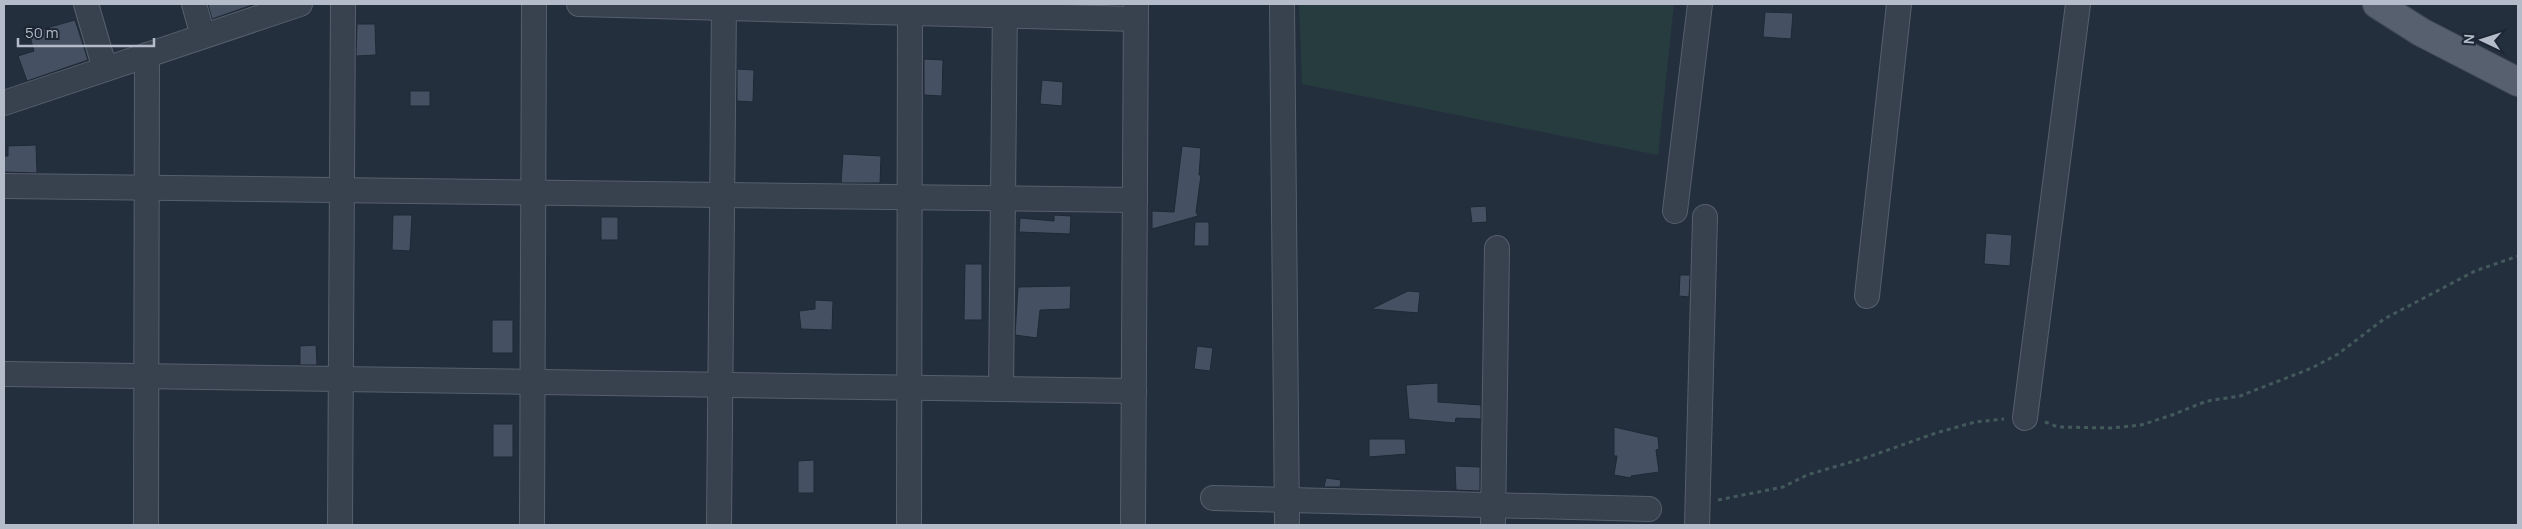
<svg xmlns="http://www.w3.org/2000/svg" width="2522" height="529" font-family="Manrope,sans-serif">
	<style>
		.green { fill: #263c3f }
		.building { fill: #455162; stroke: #1f2835 }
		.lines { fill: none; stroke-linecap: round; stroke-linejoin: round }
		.minor-casing { stroke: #565f6c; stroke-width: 26 }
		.major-casing { stroke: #414a57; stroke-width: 30 }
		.path { stroke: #44595c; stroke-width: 3; stroke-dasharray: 4 4; stroke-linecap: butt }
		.minor { stroke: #38414e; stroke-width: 24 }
		.major { stroke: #56606e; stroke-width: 28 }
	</style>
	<rect width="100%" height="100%" fill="#242f3e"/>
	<polygon class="green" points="1299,4 1674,4 1658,155 1302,84"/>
	<g class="building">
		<polygon points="208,4 255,4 212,19"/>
		<polygon points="1765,12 1793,13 1791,39 1763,37"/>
		<polygon points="75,20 88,60 27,81 18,56 34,51 29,33"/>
		<polygon points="357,24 375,24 376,55 356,56"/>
		<polygon points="924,59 943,60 942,96 924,95"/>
		<polygon points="737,69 754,70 753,102 737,101"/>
		<polygon points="1042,80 1063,82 1062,106 1040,104"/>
		<rect x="410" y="91" width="20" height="15"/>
		<polygon points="36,145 37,173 4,172 4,156 8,156 8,146"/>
		<polygon points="1182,146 1201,148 1199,175 1201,175 1196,212 1198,216 1152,229 1152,211 1174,212"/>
		<polygon points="843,154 881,156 880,183 841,183"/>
		<polygon points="1486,206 1487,222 1472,223 1470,207"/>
		<polygon points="393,215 412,215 410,251 392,250"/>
		<polygon points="1054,215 1071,216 1070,234 1019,232 1020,218 1054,221"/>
		<rect x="601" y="217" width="17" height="23"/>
		<polygon points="1195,222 1209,222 1209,246 1194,246"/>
		<polygon points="1986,233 2012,235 2010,266 1984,264"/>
		<polygon points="965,264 982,264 982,320 964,320"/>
		<polygon points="1680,275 1690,275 1689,297 1679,296"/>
		<polygon points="1071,286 1070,309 1040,310 1037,338 1015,335 1018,287"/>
		<polygon points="1408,291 1420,292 1418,313 1371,309"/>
		<polygon points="815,300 833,301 832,330 801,329 799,311 815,309"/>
		<rect x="492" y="320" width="21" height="33"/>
		<polygon points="316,345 317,365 300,365 300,346"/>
		<polygon points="1197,346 1213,348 1210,371 1194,369"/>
		<polygon points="1438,383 1438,402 1481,405 1481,419 1456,418 1455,423 1409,419 1406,385"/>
		<rect x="493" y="424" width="20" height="33"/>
		<polygon points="1614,427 1658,437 1659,449 1656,450 1659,472 1631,476 1631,478 1614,475 1617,456 1614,456"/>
		<polygon points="1369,439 1405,439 1406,454 1369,457"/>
		<polygon points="814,460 814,493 798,493 798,461"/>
		<polygon points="1455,466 1480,467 1480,491 1456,490"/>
		<polygon points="1326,478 1341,480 1340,487 1324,487"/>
	</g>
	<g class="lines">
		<defs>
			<g id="minor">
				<polyline points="86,4 105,69"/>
				<polyline points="194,4 203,36"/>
				<polyline points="579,4 1136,19"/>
				<polyline points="1282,4 1287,525"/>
				<polyline points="4,103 300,4"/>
				<polyline points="4,186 1135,200"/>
				<polyline points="1675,211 1700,4"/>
				<polyline points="1867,296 1899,4"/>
				<polyline points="4,374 1134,391"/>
				<polyline points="1001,389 1005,4"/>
				<polyline points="2025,418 2078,4"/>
				<polyline points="1213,498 1649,509"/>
				<polyline points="146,525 147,55"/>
				<polyline points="340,525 343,4"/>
				<polyline points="532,525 534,4"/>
				<polyline points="719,525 724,4"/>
				<polyline points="909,525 910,13"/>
				<polyline points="1133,525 1136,5"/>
				<polyline points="1493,525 1497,248"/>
				<polyline points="1697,525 1705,217"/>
			</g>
			<polyline id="major" points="2377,4 2421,32 2518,82"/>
		</defs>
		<use href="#minor" class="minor-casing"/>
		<use href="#major" class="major-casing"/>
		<g class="path">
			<polyline points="2045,422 2058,427 2112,428 2141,425 2172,415 2207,401 2240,396 2312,368 2338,354 2384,319 2475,271 2518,256"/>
			<polyline points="1718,500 1783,487 1807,475 1868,457 1936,433 1975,422 2004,419"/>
		</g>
		<use href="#minor" class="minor"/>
		<use href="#major" class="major"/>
	</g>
	<rect width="2522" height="529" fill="none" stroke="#b4bcc9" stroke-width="10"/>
	<g transform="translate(2482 40) rotate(274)" stroke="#1d2633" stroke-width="4" paint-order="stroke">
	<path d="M0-4L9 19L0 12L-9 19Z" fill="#b4bcc9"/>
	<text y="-8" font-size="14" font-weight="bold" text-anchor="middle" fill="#b4bcc9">N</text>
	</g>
	<path d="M18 38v8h136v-8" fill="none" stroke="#b4bcc9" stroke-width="2.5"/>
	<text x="25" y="38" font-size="15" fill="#b4bcc9" stroke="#1d2633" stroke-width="4" paint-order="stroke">50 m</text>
</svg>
